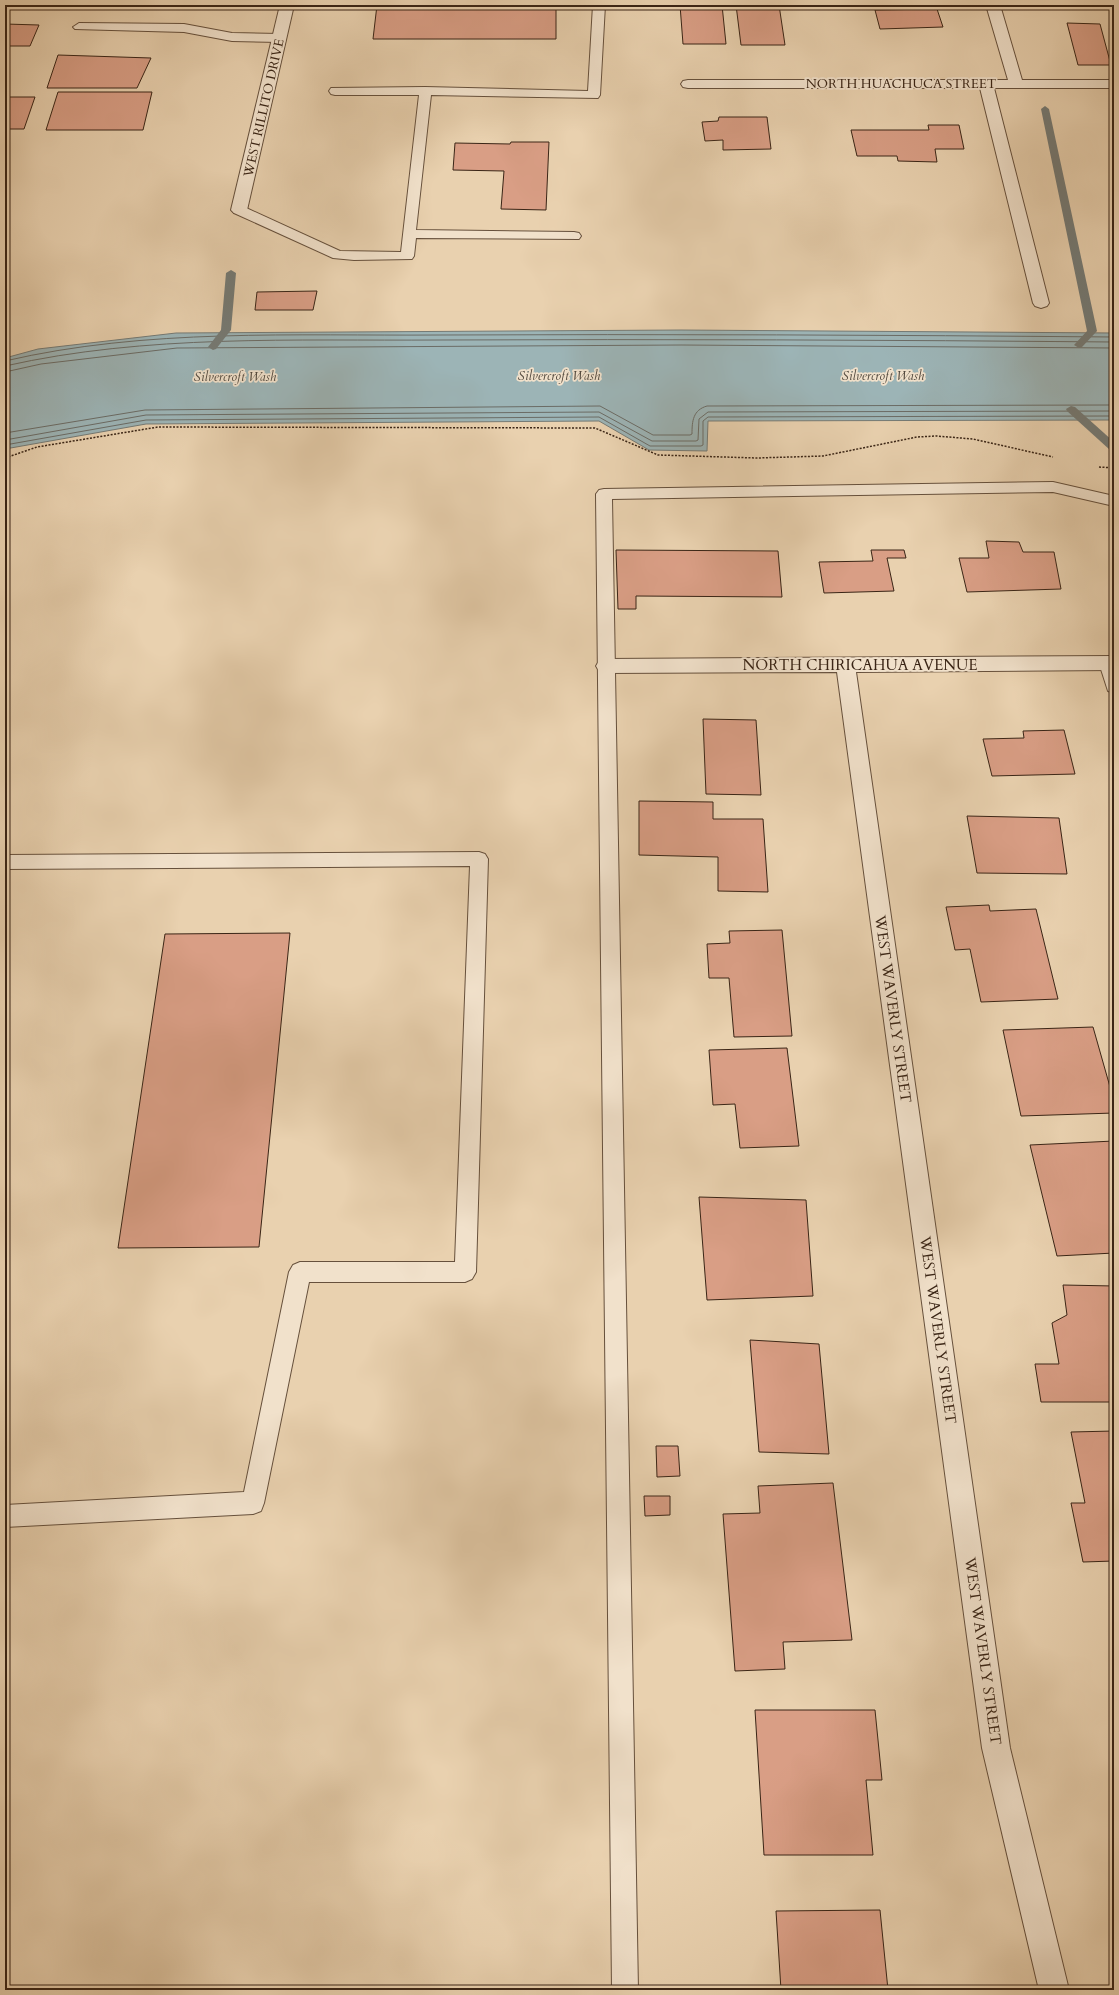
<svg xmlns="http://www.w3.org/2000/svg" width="1119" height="1995" font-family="Cardo,serif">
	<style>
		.water { fill: #9cb4b6; stroke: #757b76 }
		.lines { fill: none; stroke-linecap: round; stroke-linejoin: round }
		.shore { stroke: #6b6c66; stroke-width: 1 }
		.stream { fill: #757b76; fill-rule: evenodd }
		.building { fill: #d99e85; stroke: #3a2516 }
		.service-casing { stroke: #66503c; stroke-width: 2 }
		.minor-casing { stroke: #66503c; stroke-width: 2 }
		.path { stroke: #3a2516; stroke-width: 1.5; stroke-dasharray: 2 1.5; stroke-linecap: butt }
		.service { fill: #f1e1cb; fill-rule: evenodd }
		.minor { fill: #f1e1cb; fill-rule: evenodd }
		.labels { text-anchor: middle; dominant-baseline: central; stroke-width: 3.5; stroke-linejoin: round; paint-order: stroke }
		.far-street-label { font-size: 13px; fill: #3a2516; stroke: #f1e1cb }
		.far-water-label { font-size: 13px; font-style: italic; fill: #52493e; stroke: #f1e1cb }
		.street-label { font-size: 15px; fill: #3a2516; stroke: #f1e1cb }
	</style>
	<rect width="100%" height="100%" fill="#e9d1af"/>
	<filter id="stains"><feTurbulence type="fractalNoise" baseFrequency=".005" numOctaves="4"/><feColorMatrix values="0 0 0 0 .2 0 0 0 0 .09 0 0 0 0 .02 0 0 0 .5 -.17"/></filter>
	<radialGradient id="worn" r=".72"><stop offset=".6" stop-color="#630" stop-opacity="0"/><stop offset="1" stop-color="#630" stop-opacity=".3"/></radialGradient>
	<polygon class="water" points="681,330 1114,333 1114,420 708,421 707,451 649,450 599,421 146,424 5,449 5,358 38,349 176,333"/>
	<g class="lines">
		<g class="shore">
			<path d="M5,361C146,328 295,336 439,335C664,334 889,335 1114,337"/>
			<path d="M5,366C147,334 294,341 439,340C664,339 889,340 1114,342"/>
			<polyline points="5,372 41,364 177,348 681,345 1114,348"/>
			<path d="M5,433L145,410L600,406L653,435H690L692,434C692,421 693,410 707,406L1114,405"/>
			<polyline points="5,440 146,415 599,412 652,441 696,441 698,440 699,419 708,412 1114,411"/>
			<polyline points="5,445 146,420 599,417 650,446 701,446 703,445 703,421 708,417 1114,416"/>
		</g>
		<g class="stream">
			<polygon points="1045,106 1049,109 1097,331 1082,347 1079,348 1074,345 1087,331 1041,109"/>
			<polygon points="231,270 236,273 231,330 216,349 213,350 208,347 221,330 226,273"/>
			<polygon points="1071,406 1075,407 1114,442 1114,451 1110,450 1067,411 1066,409"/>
		</g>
	</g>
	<g class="building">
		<polygon points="377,5 556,5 556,39 373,39"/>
		<polygon points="680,5 722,5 726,44 683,44"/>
		<polygon points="736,5 779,5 785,45 741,45"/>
		<polygon points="788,5 832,5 832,7 788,9"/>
		<polygon points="937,9 943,27 880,29 875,10"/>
		<polygon points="1067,23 1100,24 1111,65 1078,65"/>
		<polygon points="5,24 39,25 30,46 5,46"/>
		<polygon points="58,55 151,58 137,88 47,88"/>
		<polygon points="58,92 152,92 143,130 46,130"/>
		<polygon points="5,97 35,97 24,129 5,129"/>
		<polygon points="719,117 767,117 771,149 723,150 723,140 705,141 702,122 718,121"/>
		<polygon points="928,125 959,125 964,149 935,149 937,162 898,161 897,156 857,156 851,130 929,130"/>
		<polygon points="511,142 549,142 546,210 501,209 504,171 453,170 455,143 510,144"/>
		<polygon points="317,291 313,310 255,310 257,292"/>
		<polygon points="986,541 1019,542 1023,552 1054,552 1061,589 967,592 959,558 989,558"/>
		<polygon points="616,550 778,551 782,597 636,596 636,609 618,609"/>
		<polygon points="871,550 904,550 906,558 887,558 894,591 824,593 819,562 873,561"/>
		<polygon points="703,719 756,720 761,795 706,794"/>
		<polygon points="1064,730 1075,774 992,776 983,739 1024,738 1023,731"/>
		<polygon points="639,801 713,802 713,819 763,819 768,892 718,891 718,857 639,855"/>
		<polygon points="967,816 1059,818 1067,874 977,873"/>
		<polygon points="989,905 990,911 1036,909 1058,999 981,1002 970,949 955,950 946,907"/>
		<polygon points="782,930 792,1036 734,1037 729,978 709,978 707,944 730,943 729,931"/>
		<polygon points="290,933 259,1247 118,1248 165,934"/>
		<polygon points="1093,1027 1114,1101 1114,1113 1021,1116 1003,1030"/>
		<polygon points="787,1048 799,1146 740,1148 735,1104 713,1105 709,1050"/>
		<polygon points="1114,1141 1114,1253 1057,1256 1030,1145"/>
		<polygon points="699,1197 806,1200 813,1296 707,1300"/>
		<polygon points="1063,1285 1114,1286 1114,1402 1041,1402 1035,1364 1059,1364 1052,1323 1067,1315"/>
		<polygon points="750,1340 819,1344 829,1454 759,1452"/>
		<polygon points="1114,1431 1114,1561 1083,1562 1071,1503 1085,1503 1071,1432"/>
		<polygon points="656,1446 678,1446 680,1476 657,1477"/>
		<polygon points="833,1483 852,1640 783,1642 785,1669 735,1671 723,1514 760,1513 758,1486"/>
		<polygon points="644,1496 670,1496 670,1515 645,1516"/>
		<polygon points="755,1710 875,1710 882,1780 866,1780 873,1855 764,1855"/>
		<polygon points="880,1910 888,1990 781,1990 776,1911"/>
	</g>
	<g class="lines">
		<defs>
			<g id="service">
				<polygon points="593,5 605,5 600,95 598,98 431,95 416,230 574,232 579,233 581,236 579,239 416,238 414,256 412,259 354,260 333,258 234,213 232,210 239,206 244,207 340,251 401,252 419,95 335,95 331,94 329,91 331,88 425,87 588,91"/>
				<polygon points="79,23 184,24 232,33 280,34 286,38 280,42 232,41 184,32 75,29 73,27"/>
				<polygon points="1053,482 1114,496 1114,506 1053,492 612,499 638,1990 612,1990 596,494 599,490 604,489"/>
				<polygon points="1107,657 1114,661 1114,693 1108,691 1099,663 1101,659"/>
				<polygon points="479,852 485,854 488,859 476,1272 472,1279 465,1282 309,1282 264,1503 261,1511 253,1514 5,1527 5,1505 244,1492 289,1272 293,1265 300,1262 455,1262 470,866 5,869 5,855"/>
			</g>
			<g id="minor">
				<polygon points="280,5 294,5 247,210 244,213 234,213 231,210"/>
				<polygon points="986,5 1000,5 1022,80 1114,80 1114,88 994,88 1049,303 1047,306 1041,308 1035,306 1033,303 980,88 688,88 683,87 681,84 683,81 688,80 1008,80"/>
				<polygon points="1114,656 1114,670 856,672 1010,1748 1069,1990 1039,1990 982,1748 837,672 606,673 599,671 596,666 599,661 606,659"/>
			</g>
		</defs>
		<use href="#service" class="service-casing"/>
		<use href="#minor" class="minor-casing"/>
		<g class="path">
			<polyline points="5,458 37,447 158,427 595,428 658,455 757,458 823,456 917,437 936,436 973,439 1053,457"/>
			<polyline points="1099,467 1114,468"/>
		</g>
		<use href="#service" class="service"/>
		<use href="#minor" class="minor"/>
	</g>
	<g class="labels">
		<g class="far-street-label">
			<text x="901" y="84">NORTH HUACHUCA STREET</text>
			<text transform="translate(264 108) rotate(-77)">WEST RILLITO DRIVE</text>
		</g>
		<g class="far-water-label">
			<text x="559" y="376">Silvercroft Wash</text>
			<text x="883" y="376">Silvercroft Wash</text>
			<text x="235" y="377">Silvercroft Wash</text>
		</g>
		<g class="street-label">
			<text x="860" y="665">NORTH CHIRICAHUA AVENUE</text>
			<text transform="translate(893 1009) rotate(82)">WEST WAVERLY STREET</text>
			<text transform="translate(938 1330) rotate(82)">WEST WAVERLY STREET</text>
			<text transform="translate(983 1651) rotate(82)">WEST WAVERLY STREET</text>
		</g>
	</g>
	<rect width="1119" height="1995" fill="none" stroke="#e9d1af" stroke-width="20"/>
	<rect x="6" y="6" width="1107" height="1983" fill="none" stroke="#3a2516" stroke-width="2"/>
	<rect x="10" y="10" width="1099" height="1975" fill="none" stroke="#3a2516"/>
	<rect width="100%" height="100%" filter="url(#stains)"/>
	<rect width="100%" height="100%" fill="url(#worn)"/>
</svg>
